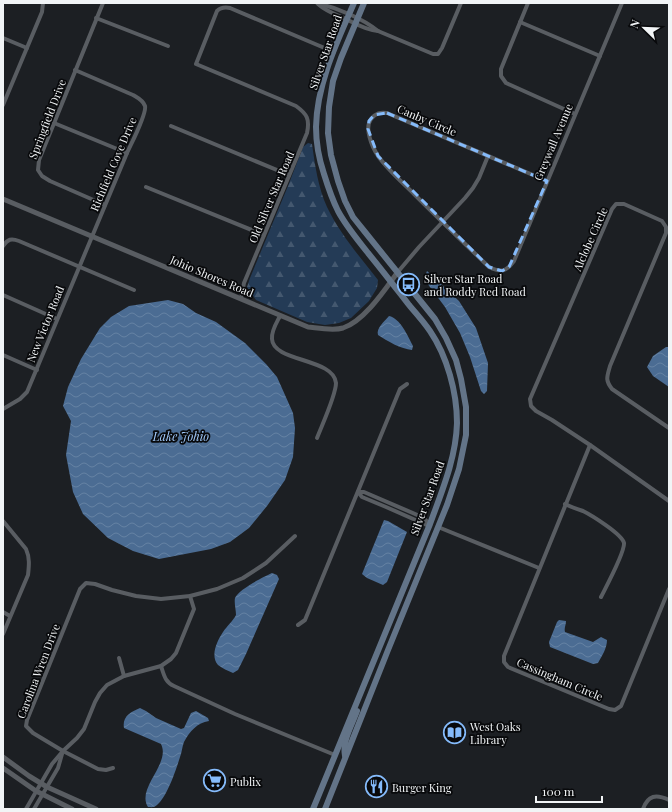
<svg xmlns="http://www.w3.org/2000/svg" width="672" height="812" font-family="'Playfair Display',serif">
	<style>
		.forest { fill: url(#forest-firs) }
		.water { fill: url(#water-waves) }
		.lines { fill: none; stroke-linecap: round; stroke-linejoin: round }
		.minor { stroke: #595d62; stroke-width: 4 }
		.tertiary { stroke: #595d62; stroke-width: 5 }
		.secondary { stroke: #637488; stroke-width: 6 }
		.marked { fill: none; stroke: #85bbfb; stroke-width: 3; stroke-dasharray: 8 5; stroke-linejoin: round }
		.labels { text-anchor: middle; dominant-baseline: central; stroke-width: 3.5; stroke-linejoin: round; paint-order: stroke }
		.street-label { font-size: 11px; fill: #f1f4f6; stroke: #08090b }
		.poi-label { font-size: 11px; fill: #f1f4f6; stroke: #08090b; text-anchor: start }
		.water-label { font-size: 12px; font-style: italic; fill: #a1cafb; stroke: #08090b }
	</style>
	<defs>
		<pattern id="forest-firs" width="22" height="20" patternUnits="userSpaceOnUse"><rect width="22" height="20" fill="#243b56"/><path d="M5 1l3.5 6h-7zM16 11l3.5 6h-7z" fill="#44586f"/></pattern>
		<pattern id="water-waves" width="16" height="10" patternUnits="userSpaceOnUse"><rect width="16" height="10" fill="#4b6c93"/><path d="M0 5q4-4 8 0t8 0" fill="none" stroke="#6582a3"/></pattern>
	</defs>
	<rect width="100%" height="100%" fill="#1c1f23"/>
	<path class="forest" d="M308,143L312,144C315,165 318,187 327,207C340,234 360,257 378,280L377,288L369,301L351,318L339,323L325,325L307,322L256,300L247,287L250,278L288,186L303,147Z"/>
	<g class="water">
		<polygon points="427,271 459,301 476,328 488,363 487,391 484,394 481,391 470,357 460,333 445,307 424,279"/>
		<polygon points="168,300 183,304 196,313 216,322 245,343 266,364 277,377 293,413 295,428 293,457 285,480 267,506 249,528 230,542 211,549 159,559 133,551 108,538 83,514 73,492 66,455 71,421 63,406 68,387 81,359 100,328 111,317 129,306"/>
		<path d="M389,316C400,318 408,336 413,346L412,350C401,349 387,341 378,335C376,328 384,322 389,316Z"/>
		<polygon points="666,347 669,347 669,387 653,376 647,367 653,356"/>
		<polygon points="384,520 388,521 407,532 387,582 383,585 367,578 362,574"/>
		<path d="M272,573L277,575L279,579L246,654L238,670L233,673C228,671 222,668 218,665C210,656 217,641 223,632C227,626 233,621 236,615C236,610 234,603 235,598C238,590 263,577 272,573Z"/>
		<path d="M559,620L566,621C566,625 564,628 565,632L593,642L601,637L607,640C607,648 602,656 598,663L593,664L550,647L549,642L557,622Z"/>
		<path d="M140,708L146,711L156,718L181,729L184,728L191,713L196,711L208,718L209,721C197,723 190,731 184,742C182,747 182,752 180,757C176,770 167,797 157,805C154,808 151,807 148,807C136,788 171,764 161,744L124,728C122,717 130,712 140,708Z"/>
	</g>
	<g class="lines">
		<g class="minor">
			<polyline points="103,3 39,160 38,170 42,176 50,181 105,205"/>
			<path d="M317,3C337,8 362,18 378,31L433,54H438L442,48L461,3"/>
			<polyline points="528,3 501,69 501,76 506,83 575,114"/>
			<path d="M318,4C327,12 335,14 346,19C356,24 366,30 378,31"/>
			<polyline points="96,18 168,46"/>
			<polyline points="520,22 600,56"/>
			<polyline points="3,38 27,48"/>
			<polyline points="3,105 42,12 43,3"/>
			<polyline points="54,123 127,153"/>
			<polyline points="171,126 289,175"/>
			<path d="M547,181L387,113C380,112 376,113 371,119C364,128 372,147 378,156C388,170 402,182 414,194C439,219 464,243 489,267C501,273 506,272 514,261L622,3"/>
			<polyline points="146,187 264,235"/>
			<path d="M3,246C8,239 11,238 19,241L134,290"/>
			<polyline points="397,273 419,247 465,198 473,188 479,178 488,156"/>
			<polyline points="3,295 57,319"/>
			<path d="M241,299L244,283L307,133C310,119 307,114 296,106L196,64L217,11C221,7 225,7 230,8L334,52"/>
			<path d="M280,316C277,322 271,331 272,339C273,362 334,358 336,383C336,395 322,425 317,438"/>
			<polyline points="3,355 37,370"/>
			<path d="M3,409L20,399L27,392L127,153C131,144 147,114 145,106C143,100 138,98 133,95L75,70"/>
			<path d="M669,428L612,389C605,380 607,377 610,366L666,233V227L662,221L624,204H616L612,209L530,399L531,406L536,411L552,420L590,445L669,501"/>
			<polyline points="590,445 504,656 504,662 508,667 609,709 615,710 621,706 669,589"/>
			<polyline points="358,492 364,492 422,517 430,524"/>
			<polyline points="358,492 362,497 386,507 429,526"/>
			<path d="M565,504C571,507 577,509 583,511C591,515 622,534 624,543C625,552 606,587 601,597"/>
			<path d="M3,521L26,549C30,558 29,566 28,575L3,634"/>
			<polyline points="438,527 539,568"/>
			<polyline points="3,612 10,616"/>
			<polyline points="298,625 305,620 400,389 407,384"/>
			<polyline points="119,658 124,676"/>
			<path d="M161,666C164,675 165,682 174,686L235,714L335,755"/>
			<polyline points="113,768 106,770 98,769 63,751 33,733 26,726 27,720 80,589 86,583 95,584 112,590 136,596 161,599 190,596 217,589 243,578 266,563 295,536"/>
			<polyline points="26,809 52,764 63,751 77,738 84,729 95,702 100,693 107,685 124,676 161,666 171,659 176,653 194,609 190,596"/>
			<polyline points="34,809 58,768 62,754"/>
			<path d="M643,809C648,795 656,794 669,800"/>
		</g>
		<g class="tertiary">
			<path d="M3,199L308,327C318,328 333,331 343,328C364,321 384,291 397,273"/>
			<polyline points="3,757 29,776 47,787 96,809"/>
			<polyline points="3,768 36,791 72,809"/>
		</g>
		<g class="secondary">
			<path d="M345,756C342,741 352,725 357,711"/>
			<path d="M313,809L430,524C442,491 456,458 457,423C457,392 447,356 430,331C424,322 416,313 409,305C395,287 382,270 368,253C357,239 346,226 338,211C332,199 328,187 324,174C319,159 316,143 316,127C317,83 337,42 354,3"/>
			<polyline points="325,809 388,650 447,505 459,469 466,435 466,407 461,379 456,360 446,338 435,319 365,232 353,217 345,201 338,181 331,155 328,133 329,107 333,81 341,58 364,3"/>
		</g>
	</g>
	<path class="marked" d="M387,113L547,181L509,267L502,271L489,267L378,156L368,129L369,121L374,115Z"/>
	<defs>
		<symbol id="bus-ring" viewBox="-11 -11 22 22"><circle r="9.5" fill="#08090b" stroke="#85bbfb" stroke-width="1.5"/><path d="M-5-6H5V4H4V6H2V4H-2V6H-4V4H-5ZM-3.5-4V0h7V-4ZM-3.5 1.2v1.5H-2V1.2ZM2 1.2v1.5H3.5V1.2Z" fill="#85bbfb"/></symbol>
		<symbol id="library-ring" viewBox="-11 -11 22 22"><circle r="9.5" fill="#08090b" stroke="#85bbfb" stroke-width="1.5"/><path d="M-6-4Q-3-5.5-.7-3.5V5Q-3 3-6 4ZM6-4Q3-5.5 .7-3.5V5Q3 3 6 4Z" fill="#85bbfb"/></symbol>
		<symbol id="supermarket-ring" viewBox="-11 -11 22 22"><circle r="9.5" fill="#08090b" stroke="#85bbfb" stroke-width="1.5"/><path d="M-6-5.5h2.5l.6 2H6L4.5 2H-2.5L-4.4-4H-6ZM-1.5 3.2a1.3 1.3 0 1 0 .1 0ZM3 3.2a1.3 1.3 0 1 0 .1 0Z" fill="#85bbfb"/></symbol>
		<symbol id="restaurant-ring" viewBox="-11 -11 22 22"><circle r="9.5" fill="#08090b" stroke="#85bbfb" stroke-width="1.5"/><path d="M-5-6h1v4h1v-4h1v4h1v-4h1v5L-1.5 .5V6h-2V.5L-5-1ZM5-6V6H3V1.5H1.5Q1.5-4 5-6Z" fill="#85bbfb"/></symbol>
	</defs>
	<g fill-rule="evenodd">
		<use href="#bus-ring" x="396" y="272" width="25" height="25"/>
		<use href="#library-ring" x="442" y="720" width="25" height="25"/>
		<use href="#supermarket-ring" x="202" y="768" width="25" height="25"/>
		<use href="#restaurant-ring" x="364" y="774" width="25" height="25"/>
	</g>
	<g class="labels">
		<g class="street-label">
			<text transform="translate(325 52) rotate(-71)">Silver Star Road</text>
			<text transform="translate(47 119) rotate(-69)">Springfield Drive</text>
			<text transform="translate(427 120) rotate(23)">Canby Circle</text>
			<text transform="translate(553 142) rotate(-67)">Greywall Avenue</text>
			<text transform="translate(113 164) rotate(-67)">Richfield Cove Drive</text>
			<text transform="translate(271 197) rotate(-67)">Old Silver Star Road</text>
			<text transform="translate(590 239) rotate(-66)">Alclobe Circle</text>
			<text transform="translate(212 276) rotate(23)">Johio Shores Road</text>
			<text transform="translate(45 324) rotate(-68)">New Victor Road</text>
			<text transform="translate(427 498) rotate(-70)">Silver Star Road</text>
			<text transform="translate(38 671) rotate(-69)">Carolina Wren Drive</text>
			<text transform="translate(560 679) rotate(23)">Cassingham Circle</text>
		</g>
		<g class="poi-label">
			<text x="424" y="278">Silver Star Road<tspan x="424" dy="13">and Roddy Red Road</tspan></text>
			<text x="470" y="726">West Oaks<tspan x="470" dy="13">Library</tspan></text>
			<text x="230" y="781">Publix</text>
			<text x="392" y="787">Burger King</text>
		</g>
		<g class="water-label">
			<text x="181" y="436">Lake Johio</text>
		</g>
	</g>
	<rect width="672" height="812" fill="none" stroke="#f1f4f6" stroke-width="8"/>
	<g transform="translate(644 28) rotate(293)" stroke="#08090b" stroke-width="3" paint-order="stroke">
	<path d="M0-3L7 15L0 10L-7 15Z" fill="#f1f4f6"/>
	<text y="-6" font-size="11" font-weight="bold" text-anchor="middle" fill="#f1f4f6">N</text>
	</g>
	<path d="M536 796v6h66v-6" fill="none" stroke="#f1f4f6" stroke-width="2"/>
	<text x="542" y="796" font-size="12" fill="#f1f4f6" stroke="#08090b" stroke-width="3" paint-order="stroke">100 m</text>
</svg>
